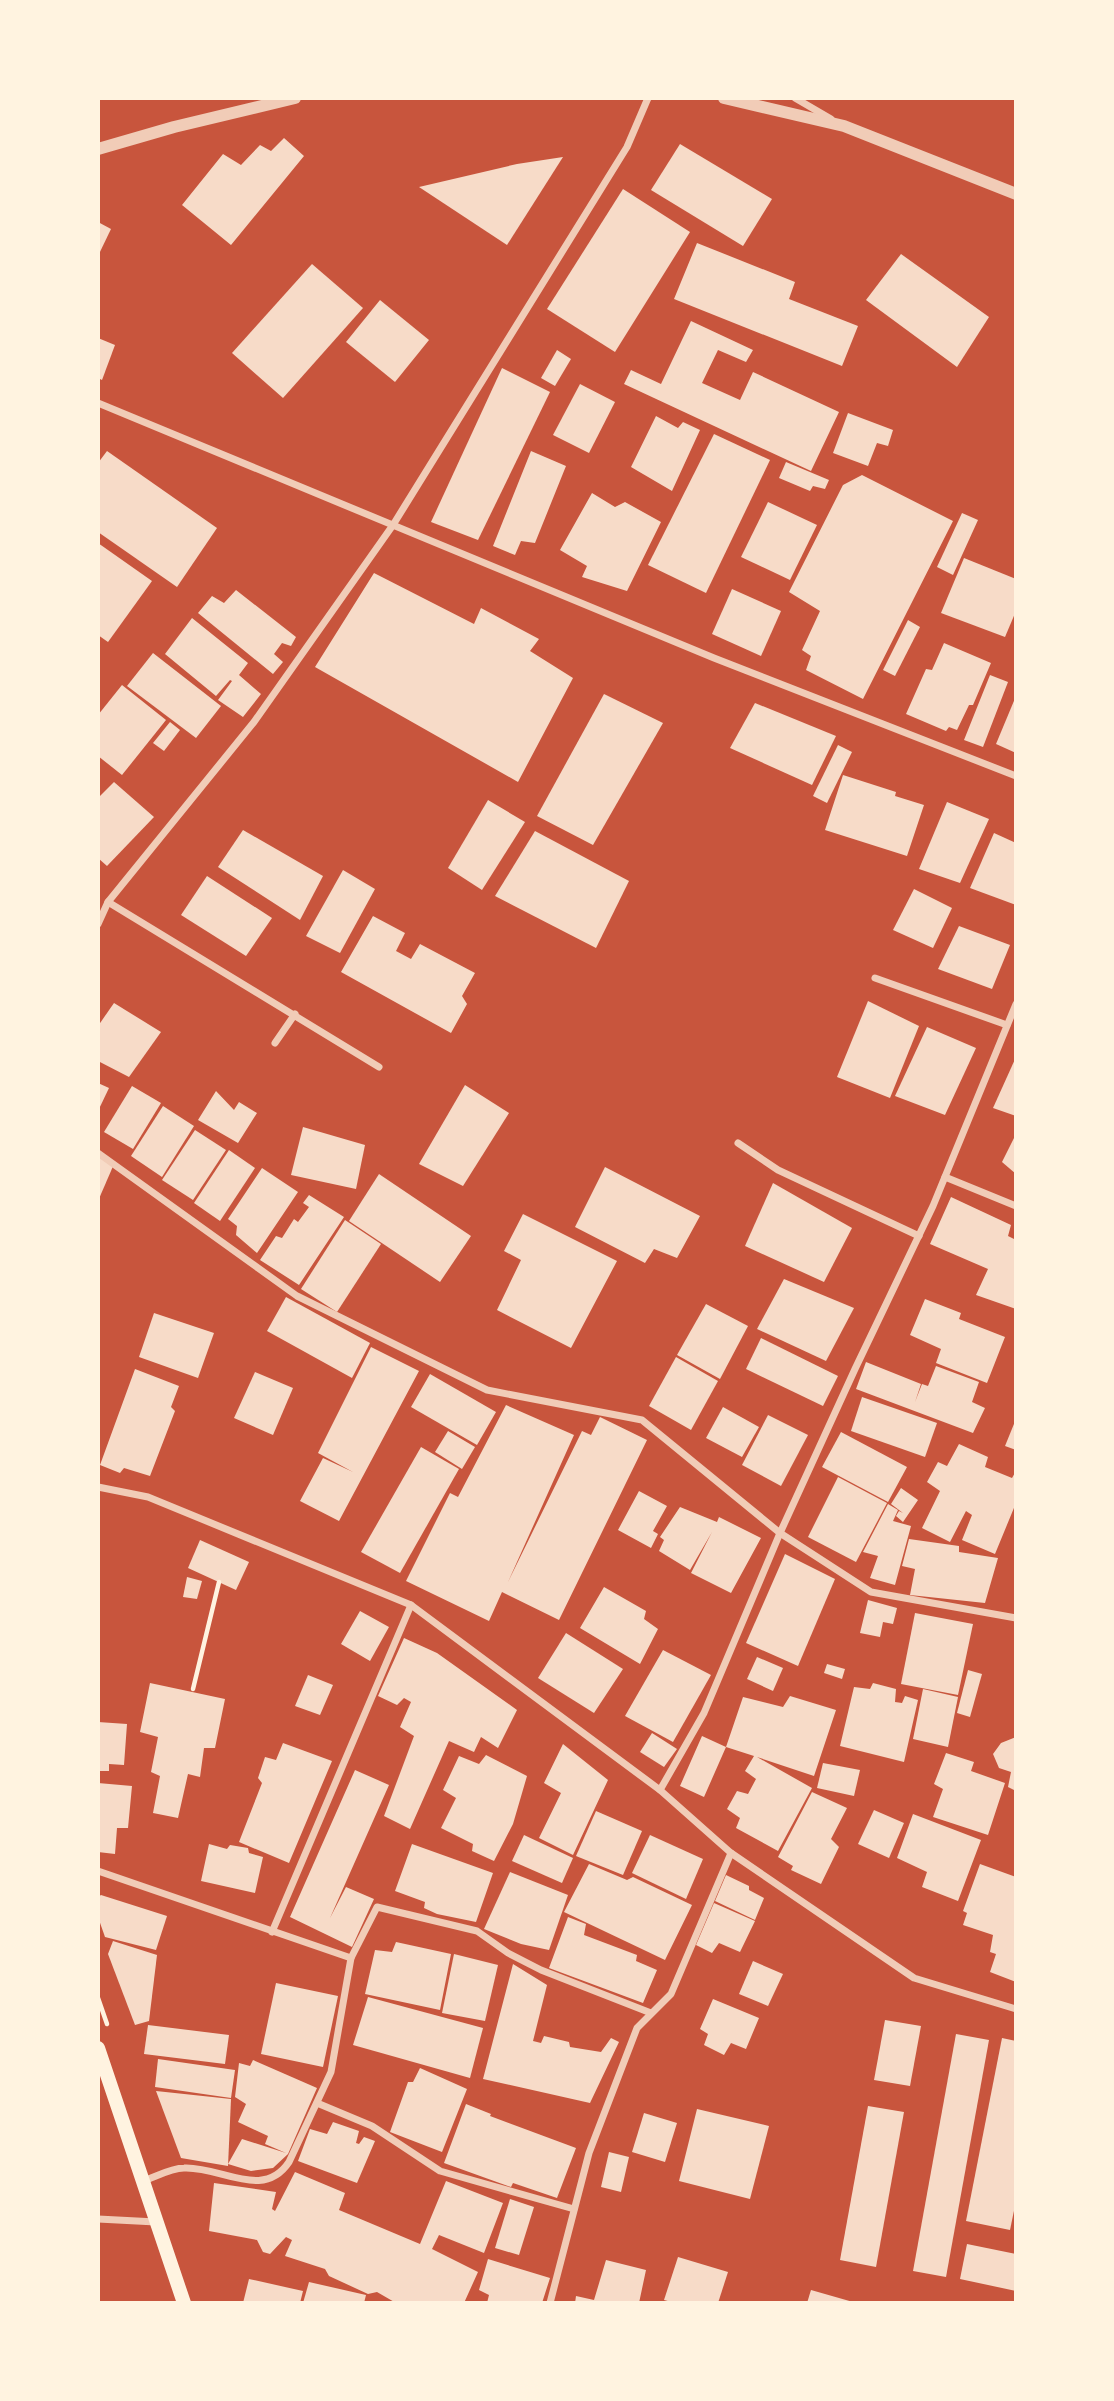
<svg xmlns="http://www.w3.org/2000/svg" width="1114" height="2401" font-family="'Archivo Narrow',sans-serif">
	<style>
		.building { fill: #f7dbc8 }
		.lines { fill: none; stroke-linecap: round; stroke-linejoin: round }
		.path { stroke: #fff3e0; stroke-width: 4.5 }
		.minor { stroke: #f1ccb7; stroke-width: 7 }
		.tertiary { stroke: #f1ccb7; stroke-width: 12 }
		.secondary { stroke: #fff3e0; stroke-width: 14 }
	</style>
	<rect width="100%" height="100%" fill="#c8553d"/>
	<g class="building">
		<polygon points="284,138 304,156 231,245 182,205 223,154 241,165 260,145 271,151"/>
		<polygon points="680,144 772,199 743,246 651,190"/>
		<polygon points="563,157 507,245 419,187 517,164"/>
		<polygon points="623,189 690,232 615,352 547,309"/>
		<polygon points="98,222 111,229 98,256"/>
		<polygon points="697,243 795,282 789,299 858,326 842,366 674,299"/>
		<polygon points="901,254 989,317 957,367 866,300"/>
		<polygon points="312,264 363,308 283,398 232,353"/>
		<polygon points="380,300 429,340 395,382 346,342"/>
		<polygon points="691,321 753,350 746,362 718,350 702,383 740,400 753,372 839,412 811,471 624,384 631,370 661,384"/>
		<polygon points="98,338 115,345 102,380 98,378"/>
		<polygon points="557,350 571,359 555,386 541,378"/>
		<polygon points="502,368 550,392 478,540 431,522"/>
		<polygon points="580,384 615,402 589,453 553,435"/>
		<polygon points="848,413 893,430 888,446 877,443 868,466 833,453"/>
		<polygon points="656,416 678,428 683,422 700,430 672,491 631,467"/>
		<polygon points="714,434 770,460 706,593 648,565"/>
		<polygon points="107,451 217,528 177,587 98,532 98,463"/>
		<polygon points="531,451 566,466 535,543 521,541 515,555 493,546"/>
		<polygon points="786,462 829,480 825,489 813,486 810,491 779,478"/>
		<polygon points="862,475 953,521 863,699 806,670 811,656 802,650 820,611 789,592 843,485"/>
		<polygon points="592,493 615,507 625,502 661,522 627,591 582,577 587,566 560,550"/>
		<polygon points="768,502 817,525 790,580 741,557"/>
		<polygon points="962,513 978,520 953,575 937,567"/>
		<polygon points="98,543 152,581 108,642 98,635"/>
		<polygon points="964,558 1016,579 1016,611 1005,637 941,613"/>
		<polygon points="374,573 474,624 481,608 539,639 530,651 573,678 518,782 315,667"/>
		<polygon points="732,589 781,611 761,656 712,634"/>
		<polygon points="236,590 296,637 291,646 282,643 274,654 283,662 273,674 198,613 212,596 224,603"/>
		<polygon points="192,618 248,663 239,675 261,694 243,717 218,700 232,681 230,680 216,696 165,654"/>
		<polygon points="908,620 920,627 895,676 883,670"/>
		<polygon points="944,643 991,663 973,705 969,705 957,730 949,727 946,731 906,714 926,669 932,670"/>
		<polygon points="153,653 221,706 196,738 127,686"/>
		<polygon points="990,675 1008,682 983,747 964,740"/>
		<polygon points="122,685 166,720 122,775 98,756 98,715"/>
		<polygon points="604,694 663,723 593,845 537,816"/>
		<polygon points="1016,696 1016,753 996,744"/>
		<polygon points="755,703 836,736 812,785 730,748"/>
		<polygon points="170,722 180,730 164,751 153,743"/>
		<polygon points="838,745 852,752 827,803 813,796"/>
		<polygon points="843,775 896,792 895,796 924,805 907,856 825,830"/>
		<polygon points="114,782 154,817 107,866 98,858 98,798"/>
		<polygon points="488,800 525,822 482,890 448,868"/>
		<polygon points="947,802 989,819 960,883 919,869"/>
		<polygon points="243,830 323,876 300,920 218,867"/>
		<polygon points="535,831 629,881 596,948 495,896"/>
		<polygon points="994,833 1016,843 1016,905 970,888"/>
		<polygon points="343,870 375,889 340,953 306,936"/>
		<polygon points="207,876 272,918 246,956 181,915"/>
		<polygon points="914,889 952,908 933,948 893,930"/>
		<polygon points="373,916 405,933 396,951 411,959 420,944 475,973 462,996 467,1004 451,1033 341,972"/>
		<polygon points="959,926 1010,945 992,989 938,969"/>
		<polygon points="868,1001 919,1026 890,1098 837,1077"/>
		<polygon points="114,1003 161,1032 129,1077 98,1061 98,1026"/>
		<polygon points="927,1027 976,1048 945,1115 895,1096"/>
		<polygon points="1016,1057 1016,1116 993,1108"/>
		<polygon points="98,1083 109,1088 98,1111"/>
		<polygon points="465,1085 509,1113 463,1186 419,1164"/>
		<polygon points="132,1086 161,1103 133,1149 104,1132"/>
		<polygon points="216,1091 234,1110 239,1102 257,1113 238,1143 198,1120"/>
		<polygon points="163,1106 194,1126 162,1177 131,1156"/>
		<polygon points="303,1127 365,1145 356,1189 291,1175"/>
		<polygon points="195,1130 226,1150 193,1200 162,1180"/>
		<polygon points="1016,1134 1016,1174 1002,1162"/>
		<polygon points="229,1150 255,1168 220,1221 194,1203"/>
		<polygon points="98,1157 114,1164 98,1201"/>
		<polygon points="605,1167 700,1216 677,1258 654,1249 645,1263 575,1227"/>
		<polygon points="262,1168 298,1192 257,1253 236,1235 237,1226 228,1219"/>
		<polygon points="379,1174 471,1236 440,1282 349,1221"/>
		<polygon points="773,1183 852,1228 824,1282 745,1246"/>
		<polygon points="309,1195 344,1217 299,1285 260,1260 276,1236 282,1238 294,1219 298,1222 309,1207 303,1203"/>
		<polygon points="951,1197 1011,1225 1008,1236 1016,1240 1016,1309 976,1295 988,1269 930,1244"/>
		<polygon points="523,1214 617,1261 571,1348 497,1310 521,1260 504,1251"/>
		<polygon points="345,1220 381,1244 337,1312 301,1289"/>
		<polygon points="784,1279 854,1308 826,1361 757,1329"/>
		<polygon points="286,1297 370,1343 352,1378 267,1331"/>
		<polygon points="925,1299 961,1313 959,1319 1005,1337 987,1383 936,1363 941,1349 910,1335"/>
		<polygon points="706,1304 748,1326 720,1379 677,1355"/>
		<polygon points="154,1313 214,1333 198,1378 139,1357"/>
		<polygon points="761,1338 838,1376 823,1406 746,1369"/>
		<polygon points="371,1347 419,1371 339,1521 300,1501 323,1458 353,1472 318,1453"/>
		<polygon points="676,1357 718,1381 691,1430 649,1406"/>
		<polygon points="866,1362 921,1384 915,1402 922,1384 928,1386 936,1366 979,1382 972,1402 985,1408 973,1433 856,1389"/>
		<polygon points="135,1369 179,1386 171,1407 175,1411 150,1476 124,1468 120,1473 100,1465"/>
		<polygon points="255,1372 293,1388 273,1435 234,1418"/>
		<polygon points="430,1374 496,1412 477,1445 411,1407"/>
		<polygon points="862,1397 937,1423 925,1457 851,1431"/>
		<polygon points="506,1405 574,1435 508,1582 582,1431 591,1435 600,1417 647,1440 559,1620 502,1592 489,1621 406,1581 450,1493 458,1497"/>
		<polygon points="723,1407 759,1427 742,1457 706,1438"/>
		<polygon points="768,1415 808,1435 781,1486 742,1465"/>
		<polygon points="1016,1419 1016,1450 1005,1446"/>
		<polygon points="448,1431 475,1447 462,1469 435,1452"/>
		<polygon points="841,1432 907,1467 888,1502 822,1467"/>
		<polygon points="959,1444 988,1457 985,1467 1012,1478 1016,1471 1016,1503 995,1554 962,1540 972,1515 966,1511 950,1542 922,1528 940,1491 927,1482 938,1462 947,1466"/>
		<polygon points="421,1447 459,1469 400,1573 361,1552"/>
		<polygon points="838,1477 887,1503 856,1562 808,1537"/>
		<polygon points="901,1488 918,1500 903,1522 896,1516 899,1511 903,1513 891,1504"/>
		<polygon points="639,1491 667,1506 653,1531 658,1534 651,1548 618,1530"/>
		<polygon points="888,1504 898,1510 893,1521 911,1526 895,1585 870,1578 878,1556 863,1552"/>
		<polygon points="680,1507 717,1522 719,1517 761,1538 731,1593 691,1573 712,1532 690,1570 659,1551 664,1540 660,1537"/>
		<polygon points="909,1539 959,1546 959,1552 998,1558 985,1603 910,1595 915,1569 902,1566"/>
		<polygon points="200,1540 249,1562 236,1590 188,1568"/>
		<polygon points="785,1554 835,1579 798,1666 746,1643"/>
		<polygon points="187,1577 202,1581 197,1599 183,1597"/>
		<polygon points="604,1587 646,1611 644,1619 658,1629 640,1664 580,1628"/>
		<polygon points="868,1600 897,1608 893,1624 883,1622 880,1637 860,1633"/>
		<polygon points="360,1611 389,1627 370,1661 341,1644"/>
		<polygon points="915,1613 973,1624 958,1695 901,1684"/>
		<polygon points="566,1633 623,1669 594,1713 538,1678"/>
		<polygon points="404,1638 437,1653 517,1710 498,1748 481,1737 474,1752 449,1741 410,1829 384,1816 414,1736 400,1727 411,1702 404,1698 397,1705 378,1696"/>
		<polygon points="663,1650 711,1675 673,1742 625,1716"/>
		<polygon points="757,1657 783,1668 773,1691 747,1679"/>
		<polygon points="827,1664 845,1669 842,1679 824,1673"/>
		<polygon points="968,1670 982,1674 970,1717 957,1713"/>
		<polygon points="308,1675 333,1685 320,1715 295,1706"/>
		<polygon points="150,1683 225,1699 215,1748 204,1748 200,1777 188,1774 178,1818 153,1813 160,1776 151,1772 158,1737 140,1732"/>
		<polygon points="873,1683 896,1689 895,1702 902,1703 905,1696 918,1700 904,1762 840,1746 854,1687 870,1689"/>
		<polygon points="923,1689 958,1697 948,1747 913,1739"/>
		<polygon points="790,1696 836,1710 814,1776 757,1757 812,1788 778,1851 736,1828 740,1818 727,1809 737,1791 748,1794 756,1779 745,1771 754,1756 726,1747 704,1797 680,1786 702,1736 726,1747 743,1697 783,1707"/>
		<polygon points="98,1722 127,1724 124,1765 109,1764 109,1771 98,1771"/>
		<polygon points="652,1733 677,1749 664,1767 640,1752"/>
		<polygon points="1016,1737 1016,1791 1008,1787 1011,1772 999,1768 993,1754 1001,1743"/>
		<polygon points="283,1743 332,1761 289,1863 239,1842 262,1783 258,1778 265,1757 276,1760"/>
		<polygon points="563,1744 608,1780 573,1855 539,1838 561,1793 544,1783"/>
		<polygon points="946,1753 974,1762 971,1771 1005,1783 988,1835 933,1817 943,1789 934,1784"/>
		<polygon points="486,1755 527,1776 513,1824 494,1861 472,1851 473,1844 441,1828 456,1798 443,1790 459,1756 479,1764"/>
		<polygon points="823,1763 860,1770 854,1796 817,1788"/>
		<polygon points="355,1770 389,1785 330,1918 346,1887 374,1899 352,1947 290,1917"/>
		<polygon points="98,1783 132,1786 128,1828 117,1828 115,1854 98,1852"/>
		<polygon points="812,1792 847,1808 831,1839 839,1847 821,1884 791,1870 793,1866 778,1857"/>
		<polygon points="874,1810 904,1823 889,1858 858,1844"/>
		<polygon points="596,1811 642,1831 623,1875 576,1856"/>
		<polygon points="913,1814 981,1840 958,1901 922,1887 927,1872 897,1858"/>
		<polygon points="524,1835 573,1858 562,1883 512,1861"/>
		<polygon points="650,1835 703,1859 686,1899 632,1873"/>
		<polygon points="209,1844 227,1849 230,1845 248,1848 249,1853 263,1857 255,1893 201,1881"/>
		<polygon points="412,1844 493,1873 476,1922 437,1914 424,1908 425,1902 395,1891"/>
		<polygon points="589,1864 627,1880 633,1877 692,1905 665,1960 564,1912"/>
		<polygon points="980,1864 1016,1877 1016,1982 990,1972 996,1954 990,1952 993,1935 963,1925 967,1913 963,1911"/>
		<polygon points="510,1872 568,1895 549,1950 521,1944 484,1929"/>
		<polygon points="726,1875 749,1886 749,1890 764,1898 755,1920 715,1901"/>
		<polygon points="101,1895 167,1916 156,1950 105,1937 98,1917 98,1897"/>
		<polygon points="714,1903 755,1921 740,1952 719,1943 712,1953 696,1945"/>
		<polygon points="568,1917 586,1924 584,1935 637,1955 636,1961 657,1970 643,2003 549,1968"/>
		<polygon points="113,1941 157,1955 149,2021 135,2025 108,1954"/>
		<polygon points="396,1942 451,1954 440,2010 365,1994 375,1950 392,1952"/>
		<polygon points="454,1954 498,1965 485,2021 442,2013"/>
		<polygon points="753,1961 783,1974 768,2006 739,1994"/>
		<polygon points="513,1964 547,1985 533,2041 541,2043 544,2036 569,2042 570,2047 601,2052 611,2038 619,2042 590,2103 483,2079"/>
		<polygon points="276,1983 338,1996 323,2067 261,2054"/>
		<polygon points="368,1997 483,2028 470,2078 353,2045"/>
		<polygon points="713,1999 759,2018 746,2049 731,2043 724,2055 704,2045 708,2034 700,2029"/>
		<polygon points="885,2020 921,2026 910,2086 874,2080"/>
		<polygon points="148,2025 229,2035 225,2064 144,2054"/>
		<polygon points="956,2034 989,2040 946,2277 913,2271"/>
		<polygon points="1002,2038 1016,2041 1016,2201 1010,2230 966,2221"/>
		<polygon points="158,2059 235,2070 231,2098 155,2087"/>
		<polygon points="253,2060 317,2088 288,2154 273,2168 251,2171 228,2164 242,2139 286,2153 265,2144 268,2136 238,2122 246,2104 235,2097 239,2063 250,2066"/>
		<polygon points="420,2068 467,2089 442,2152 390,2132 408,2082 413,2082"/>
		<polygon points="156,2091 231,2099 228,2166 181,2158"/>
		<polygon points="466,2104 491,2114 490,2116 576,2148 557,2198 513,2183 511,2187 444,2163"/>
		<polygon points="868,2106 904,2112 876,2267 840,2260"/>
		<polygon points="697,2109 769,2126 750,2199 679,2181"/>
		<polygon points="644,2113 677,2123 665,2162 632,2152"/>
		<polygon points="333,2122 359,2131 356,2143 359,2144 364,2137 375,2141 357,2183 298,2161 310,2129 327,2134"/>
		<polygon points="609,2152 629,2157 621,2192 601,2187"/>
		<polygon points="295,2172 345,2193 339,2210 420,2244 446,2181 503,2203 484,2253 439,2235 432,2249 478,2272 464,2303 396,2303 377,2292 368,2294 329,2276 325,2269 285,2256 292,2240 286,2237 270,2254 263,2252 257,2240 209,2231 214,2183 276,2192 272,2209 275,2211"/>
		<polygon points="510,2199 534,2207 519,2255 495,2248"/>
		<polygon points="967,2244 1016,2254 1016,2291 960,2279"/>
		<polygon points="678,2257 728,2272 718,2303 675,2303 664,2300"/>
		<polygon points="488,2259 550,2278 542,2303 487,2303 489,2295 479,2290"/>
		<polygon points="606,2260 646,2270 639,2303 575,2303 576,2296 594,2300"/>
		<polygon points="249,2279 303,2291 300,2303 243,2303"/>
		<polygon points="309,2282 366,2295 364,2303 303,2303"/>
		<polygon points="811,2290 853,2302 853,2303 807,2303"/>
	</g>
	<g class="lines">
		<g class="path">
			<polyline points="193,1689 219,1582"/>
			<polyline points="98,1998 107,2024"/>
		</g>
		<g class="minor">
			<polyline points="795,98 831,119"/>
			<polyline points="98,403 714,658 1016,776"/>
			<polyline points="108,902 379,1067"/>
			<polyline points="98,924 108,902 254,722 393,525 627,147 648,98"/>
			<polyline points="875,978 1007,1025"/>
			<polyline points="275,1043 295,1014"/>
			<polyline points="738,1143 778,1170 919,1236"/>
			<polyline points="98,1153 297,1296 487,1390 642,1420 780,1533 871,1592 1016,1618"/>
			<polyline points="945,1177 1016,1206"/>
			<polyline points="98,1487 148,1497 411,1605 660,1790 731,1853 914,1978 1016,2009"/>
			<polyline points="660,1790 704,1713 780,1533 855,1369 933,1206 1016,1004"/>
			<polyline points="98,1871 351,1958"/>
			<polyline points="272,1932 411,1605"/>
			<polyline points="317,2103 372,2126 440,2171 574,2209"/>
			<path d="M143,2181C155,2177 171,2168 184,2168C221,2166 263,2201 289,2162L331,2072L351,1958L377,1907L477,1931L508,1953L541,1970L651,2013"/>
			<polyline points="98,2219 156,2222"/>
			<polyline points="550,2303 589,2153 637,2028 671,1994 731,1853"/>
		</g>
		<g class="tertiary">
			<polyline points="724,98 844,126 1016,194"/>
			<polyline points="98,149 174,127 295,98"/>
		</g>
		<polyline class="secondary" points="98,2048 184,2303"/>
	</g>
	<rect width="1114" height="2401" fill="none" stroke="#fff3e0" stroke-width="200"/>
</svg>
